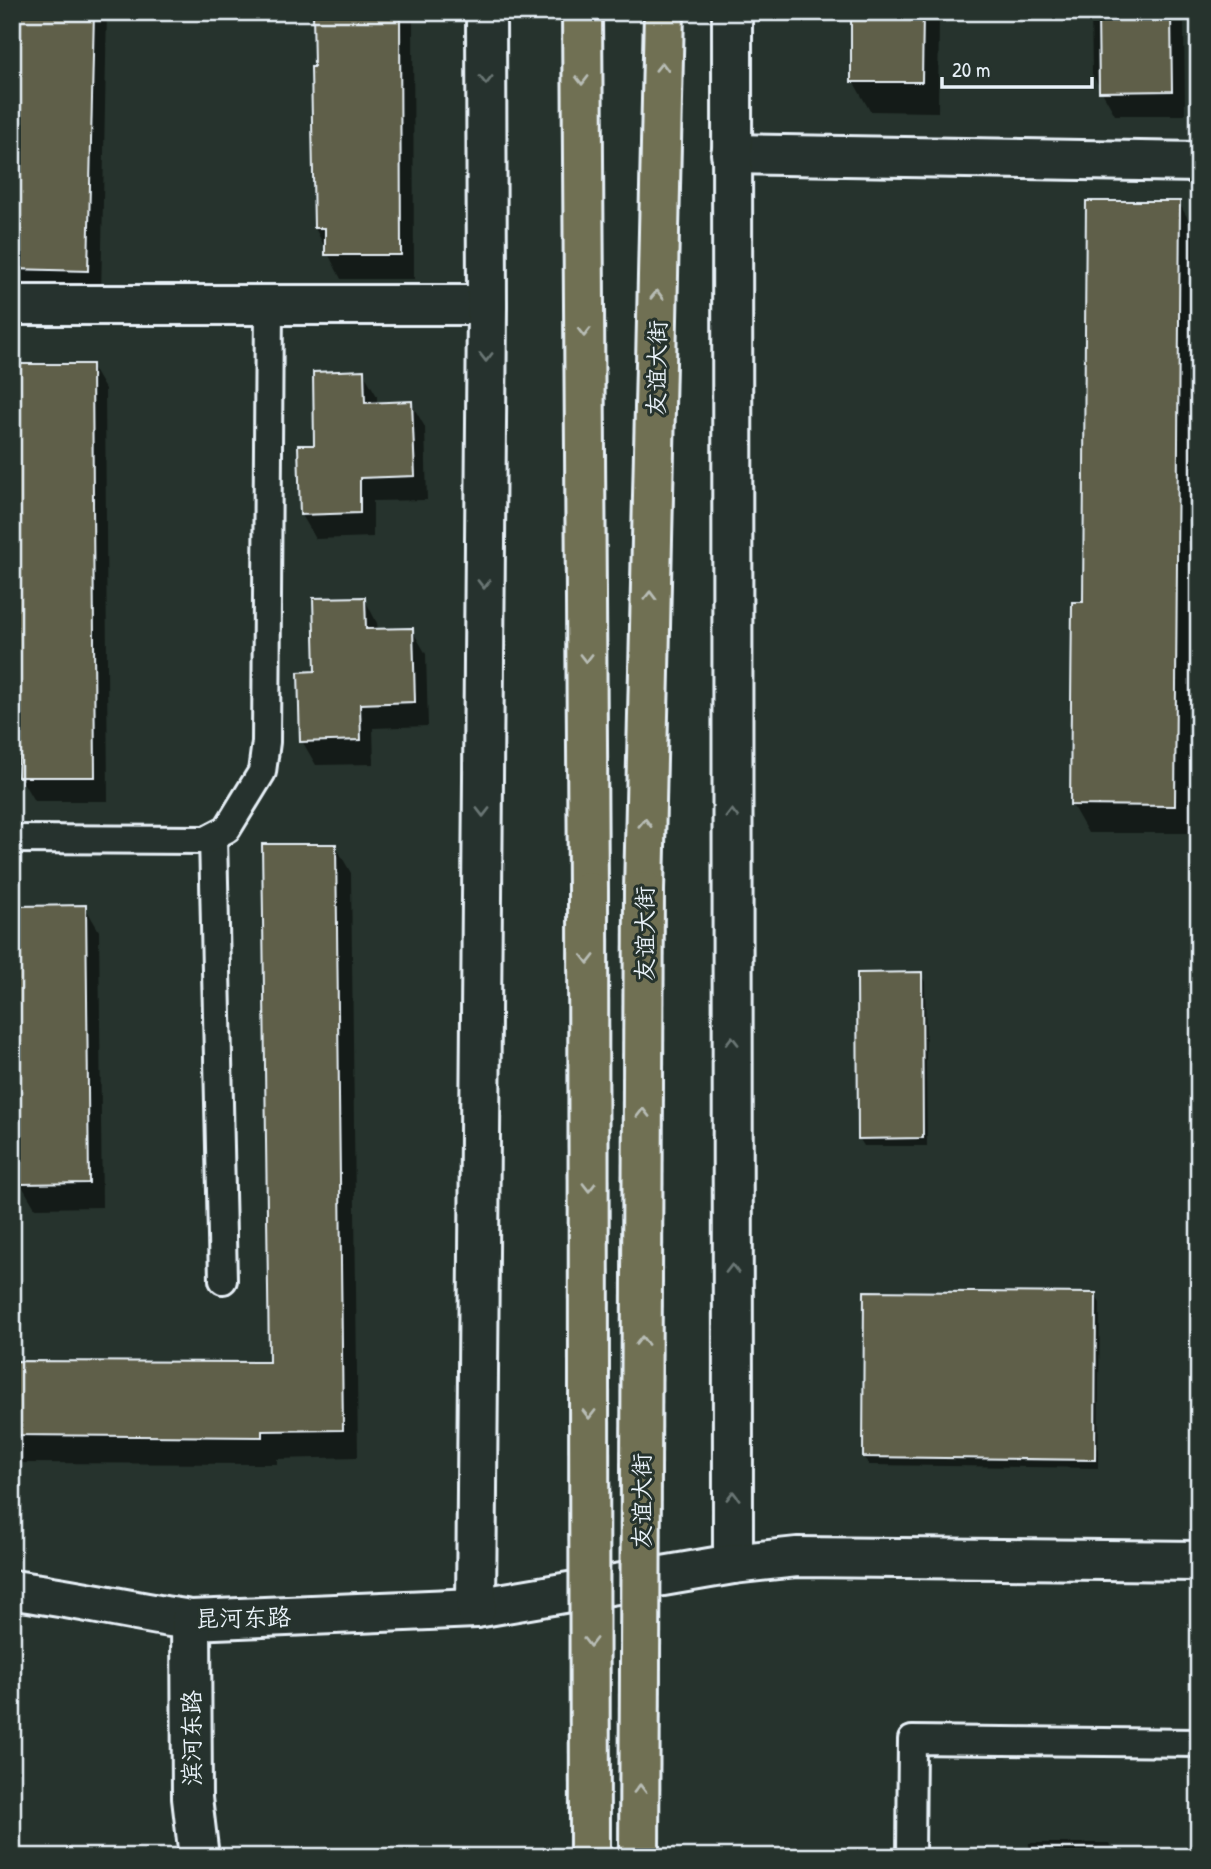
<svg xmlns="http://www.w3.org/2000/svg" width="1211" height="1869" font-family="'Patrick Hand','LXGW WenKai TC',sans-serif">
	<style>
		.shadow { fill: #0007 }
		.building { fill: #5f5e49; stroke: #e8f1f8; stroke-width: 2 }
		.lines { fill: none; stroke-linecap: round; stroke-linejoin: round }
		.lane-casing { stroke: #e8f1f8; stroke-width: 32 }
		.street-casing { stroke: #e8f1f8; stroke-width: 44 }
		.secondary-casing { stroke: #e8f1f8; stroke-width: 44 }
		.primary-casing { stroke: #e8f1f8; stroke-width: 44 }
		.lane { stroke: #26332d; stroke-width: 26 }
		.street { stroke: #26332d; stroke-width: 38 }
		.secondary { stroke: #26332d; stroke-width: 38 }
		.primary { stroke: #706f52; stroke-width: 38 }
		.primary-bridge-casing { stroke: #e8f1f8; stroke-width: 44; stroke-linecap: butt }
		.primary-bridge { stroke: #706f52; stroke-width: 38 }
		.oneway { stroke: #b8bdb6 }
		.oneway2 { stroke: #6a7674 }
		.labels { text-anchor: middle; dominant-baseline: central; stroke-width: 6; stroke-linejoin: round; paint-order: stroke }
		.street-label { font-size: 24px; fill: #e8f1f8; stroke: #26332d }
	</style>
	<rect width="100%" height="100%" fill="#26332d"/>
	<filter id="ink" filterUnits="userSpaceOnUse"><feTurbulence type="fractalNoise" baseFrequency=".0143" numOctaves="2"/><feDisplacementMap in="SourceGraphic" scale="14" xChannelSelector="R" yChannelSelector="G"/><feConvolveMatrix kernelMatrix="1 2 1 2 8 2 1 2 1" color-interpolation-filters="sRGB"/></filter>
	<g filter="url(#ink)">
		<g class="shadow">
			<polygon points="14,12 107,12 101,295 22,293 12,276"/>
			<polygon points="315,12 413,12 414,279 341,279 315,228"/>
			<polygon points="853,12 939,12 938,112 870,111 853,81"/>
			<polygon points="1091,12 1184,12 1185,115 1115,115 1092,74"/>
			<polygon points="1179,203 1195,231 1190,833 1088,833 1072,805 1085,604"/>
			<polygon points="91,365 105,389 108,801 34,801 20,777 20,770 12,756 12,386"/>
			<polygon points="363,372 377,396 377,404 411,403 425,427 427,500 373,501 373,537 316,539 302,515 316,447"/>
			<polygon points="364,598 377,623 378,631 412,630 426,654 428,726 373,728 374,764 316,765 302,741 317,673"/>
			<polygon points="335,845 351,873 358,1457 277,1459 277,1464 12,1463 12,1362 270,1364"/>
			<polygon points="85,907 99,931 102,1207 35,1208 12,1169 12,931"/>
			<polygon points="921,974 925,982 927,1146 864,1146 859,1138"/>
			<polygon points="1095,1295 1100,1303 1098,1468 869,1465 864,1457"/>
			<polygon points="1029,1843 1109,1843 1116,1857 1029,1857"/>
		</g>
		<g class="building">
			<polygon points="12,12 94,12 88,271 12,269"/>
			<polygon points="313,12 400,12 401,255 325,255 325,228 314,228 311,67 314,67"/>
			<polygon points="851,12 923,12 922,82 851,82"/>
			<polygon points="1098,12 1171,12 1172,91 1099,92"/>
			<polygon points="1086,201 1180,201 1175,806 1070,805 1072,602 1083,602"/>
			<polygon points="16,364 92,364 95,777 18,777 19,751 12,751 12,384 16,384"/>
			<polygon points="364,370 365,403 412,401 415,476 360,478 360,513 300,515 298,445 314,445 313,372"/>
			<polygon points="365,597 366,629 413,628 415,702 360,704 361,740 300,742 298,672 315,671 313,598"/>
			<polygon points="262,844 336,844 343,1430 262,1431 262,1437 12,1435 12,1361 269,1362"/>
			<polygon points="86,905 89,1183 20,1184 19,1158 12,1158 12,929 17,929 17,906"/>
			<polygon points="922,972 923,1138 858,1139 857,973"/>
			<polygon points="864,1291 1096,1293 1095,1460 863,1457"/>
		</g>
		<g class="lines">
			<defs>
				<g id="lane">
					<polyline points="213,837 223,1280"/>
					<polyline points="12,839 206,840 227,829 262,772 266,742 269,303"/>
					<polyline points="911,1857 912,1740 1199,1743"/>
				</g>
				<g id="street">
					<polyline points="731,154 1199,162"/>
					<polyline points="12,305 487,305"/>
				</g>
				<g id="secondary">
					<polyline points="732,12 733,1564"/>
					<path d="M12,1590C72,1597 131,1612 191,1620L476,1608L733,1564L797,1557L1199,1561"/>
					<polyline points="476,1608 487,305 486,12"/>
					<polyline points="191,1620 192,1798 199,1857"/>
				</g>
				<g id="primary">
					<polyline points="582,12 588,891"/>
					<polyline points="644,891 664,12"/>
				</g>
			</defs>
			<use href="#lane" class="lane-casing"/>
			<use href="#street" class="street-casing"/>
			<use href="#secondary" class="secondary-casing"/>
			<use href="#primary" class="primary-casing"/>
			<use href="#lane" class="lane"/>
			<use href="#street" class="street"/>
			<use href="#secondary" class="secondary"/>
			<use href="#primary" class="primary"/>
			<defs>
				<g id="primary-bridge">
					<polyline points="588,891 590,1857"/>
					<polyline points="639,1857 644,891"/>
				</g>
			</defs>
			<use href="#primary-bridge" class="primary-bridge-casing"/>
			<use href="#primary-bridge" class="primary-bridge"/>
		</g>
		<defs><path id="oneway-chevron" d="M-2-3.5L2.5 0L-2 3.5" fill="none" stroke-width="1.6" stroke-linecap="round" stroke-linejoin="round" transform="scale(1.75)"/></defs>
		<g class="oneway">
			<use href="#oneway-chevron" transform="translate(662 67) rotate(-89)"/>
			<use href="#oneway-chevron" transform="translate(582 80) rotate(90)"/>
			<use href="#oneway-chevron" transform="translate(657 295) rotate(-89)"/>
			<use href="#oneway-chevron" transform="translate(584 332) rotate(90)"/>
			<use href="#oneway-chevron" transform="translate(650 596) rotate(-89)"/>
			<use href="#oneway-chevron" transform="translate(586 658) rotate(90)"/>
			<use href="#oneway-chevron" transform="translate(645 823) rotate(-89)"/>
			<use href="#oneway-chevron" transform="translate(588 959) rotate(90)"/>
			<use href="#oneway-chevron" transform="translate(643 1113) rotate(-90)"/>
			<use href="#oneway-chevron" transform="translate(589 1187) rotate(90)"/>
			<use href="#oneway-chevron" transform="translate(642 1341) rotate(-90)"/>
			<use href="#oneway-chevron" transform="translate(589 1414) rotate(90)"/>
			<use href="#oneway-chevron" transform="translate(590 1642) rotate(90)"/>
			<use href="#oneway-chevron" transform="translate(640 1789) rotate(-90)"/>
		</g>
		<g class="oneway2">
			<use href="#oneway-chevron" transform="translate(486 80) rotate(90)"/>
			<use href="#oneway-chevron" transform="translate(486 357) rotate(90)"/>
			<use href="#oneway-chevron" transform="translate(484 584) rotate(90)"/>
			<use href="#oneway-chevron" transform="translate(483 812) rotate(90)"/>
			<use href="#oneway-chevron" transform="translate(732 814) rotate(-90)"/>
			<use href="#oneway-chevron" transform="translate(732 1041) rotate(-90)"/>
			<use href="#oneway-chevron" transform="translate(732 1269) rotate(-90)"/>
			<use href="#oneway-chevron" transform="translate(733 1496) rotate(-90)"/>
		</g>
	</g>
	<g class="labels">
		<g class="street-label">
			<text transform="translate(656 368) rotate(-89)">友谊大街</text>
			<text transform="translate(644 934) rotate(-90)">友谊大街</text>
			<text transform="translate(641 1501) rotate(-90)">友谊大街</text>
			<text transform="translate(243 1617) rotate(-1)">昆河东路</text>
			<text transform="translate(191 1738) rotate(-90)">滨河东路</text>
		</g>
	</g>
	<rect width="1211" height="1869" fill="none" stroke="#26332d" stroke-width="42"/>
	<rect x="21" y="21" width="1169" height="1827" fill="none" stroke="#e8f1f8" stroke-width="2.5" filter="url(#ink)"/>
	<path d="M942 77v10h150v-10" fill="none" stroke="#e8f1f8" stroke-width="3.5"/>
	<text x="952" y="77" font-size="21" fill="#e8f1f8" stroke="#26332d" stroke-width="5" paint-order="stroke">20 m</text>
</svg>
